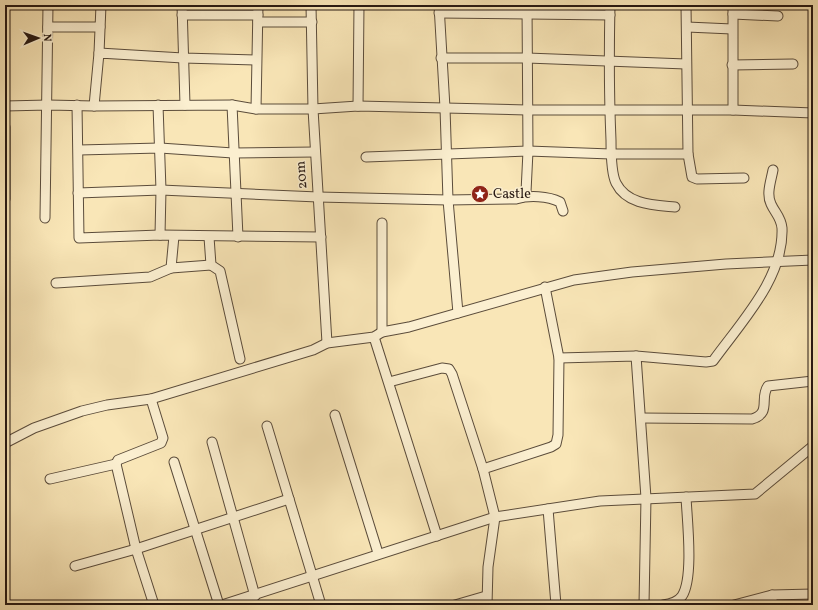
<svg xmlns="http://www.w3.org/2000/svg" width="818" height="610" font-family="Vollkorn,serif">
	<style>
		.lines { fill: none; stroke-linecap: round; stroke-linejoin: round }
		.street-casing { stroke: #5b4c3b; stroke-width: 11 }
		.street { stroke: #fbefd0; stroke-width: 9 }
		.labels { text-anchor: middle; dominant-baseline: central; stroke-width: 3; stroke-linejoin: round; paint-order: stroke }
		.street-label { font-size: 14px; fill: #261812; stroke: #fbefd0 }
		.poi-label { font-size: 14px; fill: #261812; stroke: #fbefd0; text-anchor: start }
	</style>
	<rect width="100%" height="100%" fill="#f9e6b7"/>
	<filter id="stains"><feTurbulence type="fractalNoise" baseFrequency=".005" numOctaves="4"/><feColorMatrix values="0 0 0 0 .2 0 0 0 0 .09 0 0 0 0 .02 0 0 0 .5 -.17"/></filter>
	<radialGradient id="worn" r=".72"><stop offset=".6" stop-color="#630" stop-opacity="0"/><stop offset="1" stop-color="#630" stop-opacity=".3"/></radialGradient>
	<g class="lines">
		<defs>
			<g id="street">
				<polyline points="182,5 185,105"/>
				<polyline points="311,5 313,109 327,343"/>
				<polyline points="439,5 445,108 448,200 458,313"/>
				<path d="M610,5C609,50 609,95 611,140C611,151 611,173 616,183C627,205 654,205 675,207"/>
				<polyline points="439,13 610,15"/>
				<polyline points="733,14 778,16"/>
				<polyline points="182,15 258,15"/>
				<polyline points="258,22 312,22"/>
				<polyline points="48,27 100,27"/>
				<polyline points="687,27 732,29"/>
				<polyline points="99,53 101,5"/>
				<polyline points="441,58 527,58 686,64"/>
				<polyline points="732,65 793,64"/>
				<polyline points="77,105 79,238 160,235 321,237"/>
				<polyline points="158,105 161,190 160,235"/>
				<polyline points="232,105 238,237"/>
				<polyline points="5,106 48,105 94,106 232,105 256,109 313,109 358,106 527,110 733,110 813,113"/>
				<polyline points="94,106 99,53 183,58 256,60"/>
				<polyline points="358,106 359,5"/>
				<polyline points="256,109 258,5"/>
				<polyline points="733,110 733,5"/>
				<polyline points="5,127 5,199"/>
				<polyline points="79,150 160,148 233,153 315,152"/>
				<polyline points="688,154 692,177 697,179 744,178"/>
				<polyline points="366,157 528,151 611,154 688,154 686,5"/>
				<path d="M78,193L161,190L318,197L448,200L516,199C529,195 548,196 560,202L563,211"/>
				<polyline points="523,197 526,192 528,151 527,5"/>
				<polyline points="45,218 48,5"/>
				<polyline points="209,237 211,265 220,271 240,359"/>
				<polyline points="171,268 211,265"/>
				<polyline points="56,283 150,277 171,268 174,236"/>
				<polyline points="382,332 382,223"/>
				<polyline points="374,337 437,536"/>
				<polyline points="636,356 646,498 644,605"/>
				<path d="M559,358L636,356L706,362L713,361C741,322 784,278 782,228C781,217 775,213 771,204C766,194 771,181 773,170"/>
				<polyline points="389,382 442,368 449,369 452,374 483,469 495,517 488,567 487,605"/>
				<polyline points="151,399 163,438 161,443 118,460 116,464 136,549 154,605"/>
				<polyline points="335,415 378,553"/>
				<path d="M641,418L752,419C772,413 759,398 768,386L813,381"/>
				<polyline points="267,426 321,605"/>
				<polyline points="212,442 255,596"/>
				<polyline points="5,443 34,428 82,411 107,405 151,399 313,350 327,343 374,337 382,332 409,327 574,280 632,272 726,264 813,260"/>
				<polyline points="174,462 219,605"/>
				<polyline points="483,469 551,447 556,444 558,435 559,358 545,287"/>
				<polyline points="50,479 116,464"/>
				<polyline points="548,509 556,605"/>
				<polyline points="75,566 136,549 289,499"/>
				<polyline points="772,595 813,594"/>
				<polyline points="222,605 495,517 600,501 755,494 813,446"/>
				<polyline points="455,605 486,596"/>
				<path d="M663,605C670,604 678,602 682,596C694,578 687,519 686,497"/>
				<polyline points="734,605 772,595 772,605"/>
			</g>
		</defs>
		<use href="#street" class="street-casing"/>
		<use href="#street" class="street"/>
	</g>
	<defs>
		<symbol id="sight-disc" viewBox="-11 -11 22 22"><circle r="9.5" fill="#8f2418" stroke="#fbefd0"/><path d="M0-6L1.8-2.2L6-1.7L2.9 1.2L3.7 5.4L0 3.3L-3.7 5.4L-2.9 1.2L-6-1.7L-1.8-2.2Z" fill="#fff"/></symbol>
	</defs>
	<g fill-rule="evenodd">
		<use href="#sight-disc" x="470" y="184" width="20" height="20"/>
	</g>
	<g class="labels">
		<g class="street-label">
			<text transform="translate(302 175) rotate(-94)">20m</text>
		</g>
		<g class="poi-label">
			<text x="493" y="194">Castle</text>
		</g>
	</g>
	<rect width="818" height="610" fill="none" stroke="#f9e6b7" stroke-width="20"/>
	<rect x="6" y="6" width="806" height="598" fill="none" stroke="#261812" stroke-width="2"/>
	<rect x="10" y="10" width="798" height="590" fill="none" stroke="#261812"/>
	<g transform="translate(38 38) rotate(88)" stroke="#fbefd0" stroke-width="3" paint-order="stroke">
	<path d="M0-3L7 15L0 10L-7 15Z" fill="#261812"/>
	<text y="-6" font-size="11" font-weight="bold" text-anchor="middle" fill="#261812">N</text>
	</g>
	<rect width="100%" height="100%" filter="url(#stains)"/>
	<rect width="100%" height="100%" fill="url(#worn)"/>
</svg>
